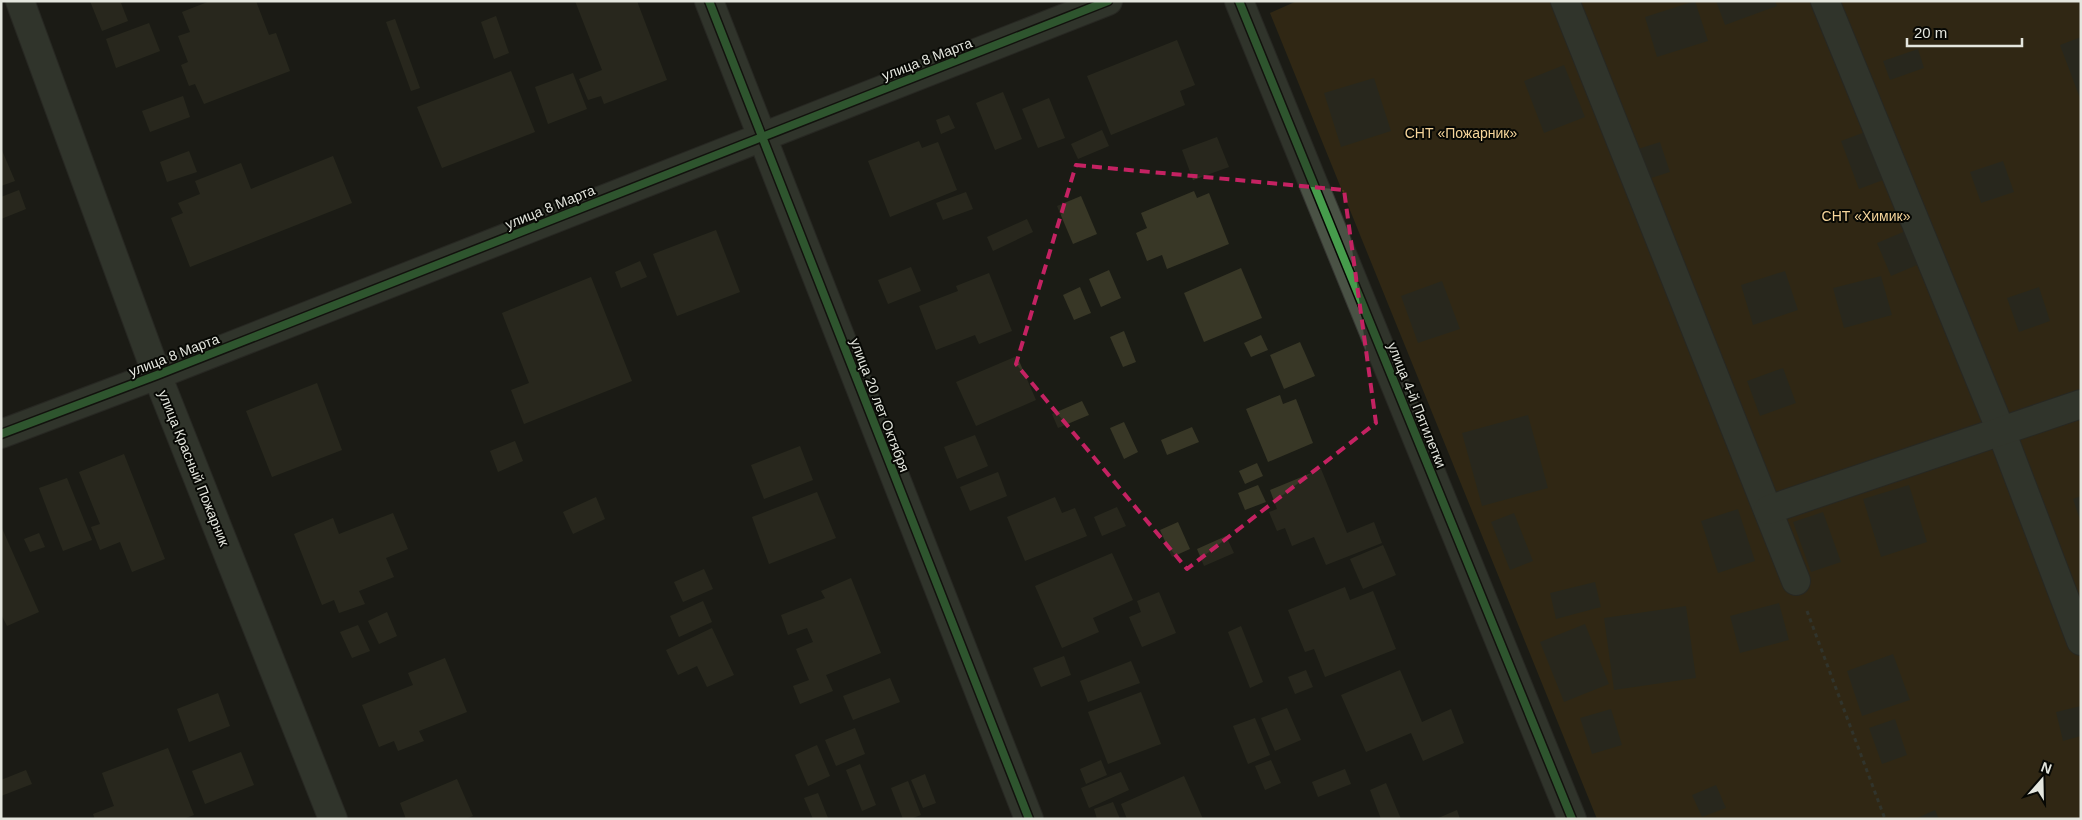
<svg xmlns="http://www.w3.org/2000/svg" width="2082" height="820" font-family="Helvetica,sans-serif">
	<style>
		.green { fill: #493712 }
		.building { fill: #383726 }
		.lines { fill: none; stroke-linecap: round; stroke-linejoin: round }
		.minor-casing { stroke: #363732; stroke-width: 30 }
		.path { stroke: #4c5248; stroke-width: 3; stroke-dasharray: 4 4; stroke-linecap: butt }
		.minor { stroke: #4a5245; stroke-width: 28 }
		.cycleway-casing { stroke: #070804; stroke-width: 11 }
		.cycleway { stroke: #469c4c; stroke-width: 8 }
		.marked { fill: none; stroke: #c42262; stroke-width: 4; stroke-dasharray: 10 6; stroke-linejoin: round }
		.labels { text-anchor: middle; dominant-baseline: central; stroke-width: 4; stroke-linejoin: round; paint-order: stroke }
		.street-label { font-size: 14px; fill: #e4e6de; stroke: #070804 }
		.park-label { font-size: 14px; fill: #f6d59b; stroke: #070804 }
	</style>
	<rect width="100%" height="100%" fill="#1b1c15"/>
	<polygon class="green" points="1297,1 2081,1 2081,819 1597,819 1270,13"/>
	<g class="building">
		<polygon points="90,1 125,1 121,3 128,21 102,31"/>
		<polygon points="210,1 256,1 269,35 276,33 290,71 204,104 195,84 189,86 181,65 188,62 178,36 190,32 182,12"/>
		<polygon points="575,1 637,1 667,80 604,104 601,96 588,100 579,79 602,70"/>
		<polygon points="1695,1 1708,41 1657,57 1645,17"/>
		<polygon points="1716,1 1775,1 1777,6 1725,25"/>
		<polygon points="496,16 509,53 494,59 481,22"/>
		<polygon points="395,19 420,88 411,91 386,22"/>
		<polygon points="149,23 160,51 116,68 106,39"/>
		<polygon points="2081,37 2081,101 2060,45"/>
		<polygon points="1177,40 1195,85 1180,91 1185,105 1111,135 1087,76"/>
		<polygon points="1918,49 1924,68 1890,80 1883,61"/>
		<polygon points="1564,65 1585,117 1544,133 1524,81"/>
		<polygon points="511,71 535,132 442,168 417,107"/>
		<polygon points="573,73 587,109 548,124 535,87"/>
		<polygon points="1374,78 1391,131 1341,147 1324,93"/>
		<polygon points="1003,92 1022,139 995,150 976,103"/>
		<polygon points="183,96 190,117 150,132 142,111"/>
		<polygon points="1049,98 1065,138 1038,148 1022,109"/>
		<polygon points="949,115 955,128 941,134 936,120"/>
		<polygon points="1876,128 1894,176 1859,189 1841,141"/>
		<polygon points="1102,130 1109,146 1078,159 1071,144"/>
		<polygon points="1217,137 1229,167 1193,180 1182,150"/>
		<polygon points="919,141 922,148 938,142 957,190 890,217 868,161"/>
		<polygon points="1660,142 1670,172 1648,179 1638,149"/>
		<polygon points="1,148 15,181 1,186"/>
		<polygon points="189,151 197,172 167,182 160,162"/>
		<polygon points="333,156 352,203 190,267 171,218 183,213 178,203 200,194 195,181 241,163 251,189"/>
		<polygon points="2003,161 2014,192 1981,203 1970,172"/>
		<polygon points="19,190 26,209 1,219 1,197"/>
		<polygon points="1194,191 1197,198 1209,193 1229,244 1167,269 1162,255 1147,261 1136,233 1147,228 1141,213"/>
		<polygon points="966,192 973,209 943,220 936,203"/>
		<polygon points="1081,196 1097,234 1073,244 1057,206"/>
		<polygon points="1027,219 1033,232 993,251 987,237"/>
		<polygon points="1915,227 1929,260 1891,276 1877,243"/>
		<polygon points="716,230 740,292 677,316 653,254"/>
		<polygon points="640,261 647,277 621,288 615,272"/>
		<polygon points="911,267 921,291 888,304 878,280"/>
		<polygon points="1241,268 1262,318 1204,342 1184,293"/>
		<polygon points="1109,270 1121,298 1101,307 1089,279"/>
		<polygon points="1785,271 1798,310 1753,325 1741,285"/>
		<polygon points="989,273 1012,331 979,344 975,335 936,350 919,306 958,291 956,286"/>
		<polygon points="1881,276 1892,315 1844,328 1833,288"/>
		<polygon points="591,277 632,381 524,424 511,390 529,383 502,313"/>
		<polygon points="1442,281 1460,329 1418,343 1401,296"/>
		<polygon points="1080,287 1091,313 1074,320 1063,295"/>
		<polygon points="2039,287 2050,321 2019,332 2007,298"/>
		<polygon points="1124,331 1136,362 1123,367 1110,337"/>
		<polygon points="1261,335 1268,350 1251,357 1244,343"/>
		<polygon points="1300,342 1315,376 1284,389 1270,355"/>
		<polygon points="1017,356 1036,400 976,426 956,382"/>
		<polygon points="1783,368 1796,403 1760,416 1747,381"/>
		<polygon points="317,383 342,450 272,477 246,411"/>
		<polygon points="1280,395 1283,404 1296,399 1313,443 1268,462 1246,409"/>
		<polygon points="1082,401 1089,415 1058,428 1052,414"/>
		<polygon points="1528,415 1548,488 1482,506 1462,433"/>
		<polygon points="1124,422 1138,452 1124,459 1110,428"/>
		<polygon points="1192,427 1199,442 1167,455 1161,440"/>
		<polygon points="975,435 988,466 957,479 944,447"/>
		<polygon points="515,441 523,461 498,472 490,451"/>
		<polygon points="800,446 813,480 764,499 751,465"/>
		<polygon points="124,454 165,559 132,572 120,542 100,550 91,527 100,524 79,472"/>
		<polygon points="1257,463 1263,476 1245,484 1239,471"/>
		<polygon points="1321,469 1347,533 1374,522 1382,543 1326,565 1314,537 1292,546 1285,528 1277,531 1269,512 1277,509 1270,490"/>
		<polygon points="998,472 1007,496 970,511 960,487"/>
		<polygon points="67,478 92,540 63,551 39,488"/>
		<polygon points="1258,485 1266,502 1245,510 1238,493"/>
		<polygon points="1909,485 1927,542 1881,557 1863,499"/>
		<polygon points="817,492 836,538 769,564 752,517"/>
		<polygon points="2081,496 2081,520 2080,520 2073,499"/>
		<polygon points="596,497 605,519 573,534 563,512"/>
		<polygon points="1055,497 1062,513 1075,508 1087,536 1025,561 1007,517"/>
		<polygon points="1117,507 1126,526 1102,536 1094,517"/>
		<polygon points="1738,509 1755,561 1718,573 1701,521"/>
		<polygon points="1823,512 1841,562 1811,572 1793,522"/>
		<polygon points="393,513 408,549 386,558 394,577 359,591 365,604 339,613 334,600 322,605 294,534 333,518 339,534"/>
		<polygon points="1514,513 1533,561 1510,570 1491,522"/>
		<polygon points="1178,522 1190,549 1172,557 1160,530"/>
		<polygon points="1,526 39,612 7,626 1,614"/>
		<polygon points="39,533 45,547 30,552 24,539"/>
		<polygon points="1226,536 1234,553 1204,566 1197,549"/>
		<polygon points="1383,545 1396,575 1363,589 1350,559"/>
		<polygon points="1112,553 1133,600 1093,618 1099,632 1062,648 1035,586"/>
		<polygon points="704,569 713,589 683,602 674,582"/>
		<polygon points="851,578 881,653 826,675 833,691 800,704 793,686 809,680 796,649 813,642 807,628 788,635 781,615 825,598 821,591"/>
		<polygon points="1595,582 1601,607 1556,619 1550,593"/>
		<polygon points="1345,587 1350,600 1373,591 1396,649 1325,677 1314,649 1305,652 1288,610"/>
		<polygon points="1159,592 1176,633 1142,647 1129,617 1141,612 1137,601"/>
		<polygon points="703,601 712,622 679,637 670,616"/>
		<polygon points="1779,603 1789,640 1740,653 1730,616"/>
		<polygon points="1686,606 1696,678 1614,690 1604,618"/>
		<polygon points="387,612 397,636 379,644 368,621"/>
		<polygon points="1585,624 1609,684 1564,702 1540,642"/>
		<polygon points="358,625 370,651 352,658 340,632"/>
		<polygon points="1241,626 1263,682 1250,688 1228,632"/>
		<polygon points="712,628 734,675 707,687 697,666 678,675 666,650"/>
		<polygon points="1893,654 1910,700 1862,716 1847,671"/>
		<polygon points="1064,656 1071,675 1041,687 1033,668"/>
		<polygon points="445,658 467,712 419,731 424,741 398,751 394,741 379,747 362,705 413,685 408,673"/>
		<polygon points="1131,661 1140,683 1088,702 1080,681"/>
		<polygon points="1306,670 1313,687 1295,694 1288,677"/>
		<polygon points="1400,670 1422,722 1451,709 1464,743 1423,761 1411,733 1366,752 1341,695"/>
		<polygon points="890,678 900,702 853,720 843,696"/>
		<polygon points="1141,692 1161,744 1108,764 1088,712"/>
		<polygon points="218,693 230,726 189,742 177,709"/>
		<polygon points="2081,706 2081,736 2063,741 2056,712"/>
		<polygon points="1287,708 1301,740 1275,751 1261,718"/>
		<polygon points="1611,709 1622,745 1592,754 1580,718"/>
		<polygon points="1255,718 1270,755 1248,764 1233,726"/>
		<polygon points="1895,719 1907,755 1882,764 1869,728"/>
		<polygon points="855,728 865,754 836,766 825,740"/>
		<polygon points="817,745 830,776 808,786 795,755"/>
		<polygon points="168,748 194,815 183,819 95,819 93,814 114,806 102,773"/>
		<polygon points="241,752 254,785 205,804 192,771"/>
		<polygon points="1101,760 1107,775 1086,784 1080,769"/>
		<polygon points="1271,760 1281,783 1265,790 1255,766"/>
		<polygon points="860,764 876,805 862,811 846,770"/>
		<polygon points="1345,769 1351,784 1318,797 1312,782"/>
		<polygon points="26,770 32,784 1,796 1,780"/>
		<polygon points="1121,772 1129,790 1089,808 1081,788"/>
		<polygon points="925,774 936,803 923,808 911,780"/>
		<polygon points="1184,776 1203,819 1127,819 1121,804"/>
		<polygon points="457,779 473,816 465,819 406,819 400,803"/>
		<polygon points="908,781 921,815 910,819 903,819 891,788"/>
		<polygon points="1386,783 1401,819 1381,819 1370,790"/>
		<polygon points="1716,785 1726,808 1702,817 1692,795"/>
		<polygon points="818,793 828,818 826,819 813,819 804,798"/>
		<polygon points="1113,802 1120,819 1097,819 1094,809"/>
		<polygon points="1457,810 1460,819 1436,819"/>
		<polygon points="1935,810 1939,819 1915,819"/>
	</g>
	<g class="lines">
		<defs>
			<g id="minor">
				<polyline points="20,1 157,375 333,819"/>
				<polyline points="709,1 1029,819"/>
				<polyline points="1239,1 1572,819"/>
				<polyline points="1565,1 1796,581"/>
				<polyline points="1825,1 2001,431 2081,641"/>
				<polyline points="1,434 157,375 1108,1"/>
				<polyline points="1768,510 2081,404"/>
			</g>
		</defs>
		<use href="#minor" class="minor-casing"/>
		<polyline class="path" points="1807,611 1885,819"/>
		<use href="#minor" class="minor"/>
		<defs>
			<g id="cycleway">
				<polyline points="709,1 1029,819"/>
				<polyline points="1239,1 1572,819"/>
				<polyline points="1,434 157,375 1108,1"/>
			</g>
		</defs>
		<use href="#cycleway" class="cycleway-casing"/>
		<use href="#cycleway" class="cycleway"/>
	</g>
	<path d="M0 0H2082V820H0ZM1076,165L1344,190L1376,423L1187,569L1016,364Z" fill="#1b1c15" fill-opacity=".55" fill-rule="evenodd"/>
	<path class="marked" d="M1076,165L1344,190L1376,423L1187,569L1016,364Z"/>
	<g class="labels">
		<g class="street-label">
			<text transform="translate(927 59) rotate(-21)">улица 8 Марта</text>
			<text transform="translate(550 207) rotate(-22)">улица 8 Марта</text>
			<text transform="translate(174 355) rotate(-21)">улица 8 Марта</text>
			<text transform="translate(880 405) rotate(69)">улица 20 лет Октября</text>
			<text transform="translate(1417 405) rotate(68)">улица 4-й Пятилетки</text>
			<text transform="translate(194 468) rotate(68)">улица Красный Пожарник</text>
		</g>
		<g class="park-label">
			<text x="1461" y="133">СНТ «Пожарник»</text>
			<text x="1866" y="216">СНТ «Химик»</text>
		</g>
	</g>
	<rect width="2082" height="820" fill="none" stroke="#e4e6de" stroke-width="5"/>
	<g transform="translate(2042 780) rotate(20)" stroke="#070804" stroke-width="4" paint-order="stroke">
	<path d="M0-4L9 19L0 12L-9 19Z" fill="#e4e6de"/>
	<text y="-8" font-size="14" font-weight="bold" text-anchor="middle" fill="#e4e6de">N</text>
	</g>
	<path d="M1907 38v8h115v-8" fill="none" stroke="#e4e6de" stroke-width="2.5"/>
	<text x="1914" y="38" font-size="15" fill="#e4e6de" stroke="#070804" stroke-width="4" paint-order="stroke">20 m</text>
</svg>
